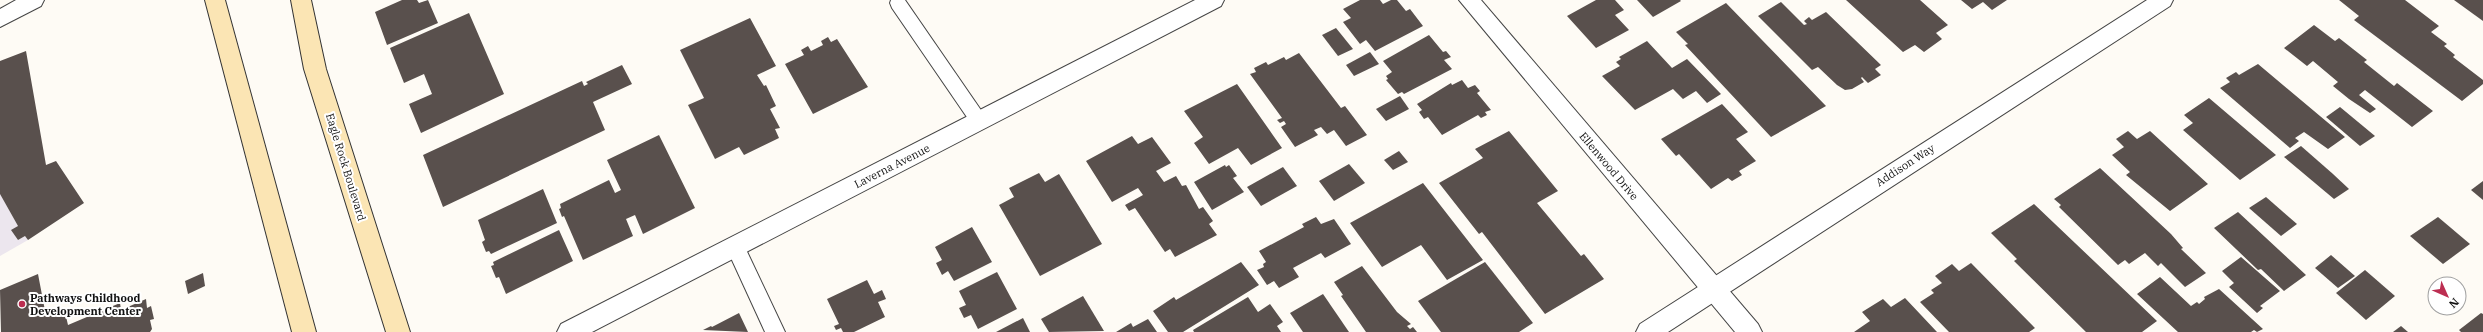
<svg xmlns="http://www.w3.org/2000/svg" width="2483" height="332" font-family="'IBM Plex Serif',serif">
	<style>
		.industrial { fill: #ece6ee }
		.building { fill: #59504d }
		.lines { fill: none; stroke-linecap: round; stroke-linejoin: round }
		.service-casing { stroke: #444; stroke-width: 2 }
		.minor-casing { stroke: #444; stroke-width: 2 }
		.tertiary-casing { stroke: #444; stroke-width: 2 }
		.secondary-casing { stroke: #333; stroke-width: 2 }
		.service { fill: #fff; fill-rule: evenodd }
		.minor { fill: #fff; fill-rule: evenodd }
		.tertiary { fill: #fff; fill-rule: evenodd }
		.secondary { fill: #fbe5b4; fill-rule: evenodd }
		.poi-dot { fill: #bc2e51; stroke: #fff; stroke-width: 1.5 }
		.labels { text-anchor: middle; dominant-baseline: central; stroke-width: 4; stroke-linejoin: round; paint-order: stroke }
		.street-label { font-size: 11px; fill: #111; stroke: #fff }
		.poi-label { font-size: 11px; font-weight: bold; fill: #111; stroke: #fff; text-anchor: start }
	</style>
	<rect width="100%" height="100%" fill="#fefbf5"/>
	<polygon class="industrial" points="0,194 18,226 12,231 18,240 25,236 28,240 0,256"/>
	<g class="building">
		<polygon points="402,0 417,0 419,3 428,0 438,23 387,45 375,12"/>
		<polygon points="1360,0 1380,0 1383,4 1391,0 1397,0 1406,11 1410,9 1423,26 1375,51 1366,40 1360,44 1343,22 1351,18 1343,9"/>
		<polygon points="1596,0 1615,0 1624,10 1615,15 1629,30 1596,48 1567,16"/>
		<polygon points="1637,0 1680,0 1681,1 1653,17"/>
		<polygon points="1846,0 1920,0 1948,25 1936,33 1942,39 1924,52 1915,45 1903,52"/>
		<polygon points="1961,0 2007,0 1992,10 1983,2 1972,9"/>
		<polygon points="2339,0 2405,0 2439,26 2431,32 2447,44 2444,46 2455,55 2453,57 2483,80 2483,84 2462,101 2354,20 2359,16"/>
		<polygon points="2454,0 2483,0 2483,21"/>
		<polygon points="1781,2 1804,25 1807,24 1804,21 1809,17 1812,20 1826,12 1881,65 1875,69 1881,75 1868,83 1862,77 1861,78 1864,82 1852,89 1845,90 1837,85 1818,67 1812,70 1758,16"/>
		<polygon points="1726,3 1826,106 1771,137 1685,45 1688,44 1676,32"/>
		<polygon points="469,13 504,94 421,133 409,104 432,94 424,74 404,83 390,48"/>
		<polygon points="750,18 776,66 757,75 764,86 766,85 776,106 770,109 780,128 775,129 779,138 744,155 739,147 715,159 688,105 704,98 680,50"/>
		<polygon points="2314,25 2335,41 2339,38 2367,60 2364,62 2394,86 2397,83 2433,111 2412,127 2365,90 2359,95 2376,109 2370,113 2349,99 2333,86 2338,82 2313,61 2307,66 2284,48"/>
		<polygon points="1336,28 1353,49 1338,56 1322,35"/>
		<polygon points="1429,35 1443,52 1446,51 1451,57 1444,60 1452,69 1404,94 1402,92 1398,94 1386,80 1388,79 1386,76 1392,72 1383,61"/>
		<polygon points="828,37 831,42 837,39 868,87 813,114 785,64 804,55 801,50 808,46 811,51 823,45 821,41"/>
		<polygon points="1647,41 1672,68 1687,59 1721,94 1707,103 1696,91 1683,99 1673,89 1635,110 1602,76 1620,66 1616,62 1621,59 1619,57"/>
		<polygon points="26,51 46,165 56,161 84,203 28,240 25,236 18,240 11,230 18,226 0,194 0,61"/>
		<polygon points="1370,52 1379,64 1354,76 1346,65"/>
		<polygon points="1299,53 1341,108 1345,106 1367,135 1346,146 1334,130 1327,134 1321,127 1314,130 1318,135 1295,147 1281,127 1286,124 1284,121 1280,123 1277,120 1282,118 1250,74 1256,72 1254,68 1266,62 1268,65 1284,57 1286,60"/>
		<polygon points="2258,64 2345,137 2328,149 2304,132 2295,138 2299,141 2290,148 2220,88 2230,82 2226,78 2236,72 2239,75"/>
		<polygon points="622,65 632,84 593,102 605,130 443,207 423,155 582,81 584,86 588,84 586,82"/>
		<polygon points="1462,80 1468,88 1475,85 1480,91 1477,93 1491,110 1485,112 1487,115 1481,118 1478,115 1442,135 1428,117 1424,119 1419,112 1422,110 1417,104 1451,83 1452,85"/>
		<polygon points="1237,84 1282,148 1251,165 1238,148 1209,164 1194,143 1203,137 1184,111"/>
		<polygon points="1400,96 1409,109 1386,121 1376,109"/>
		<polygon points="2209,98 2276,155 2240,180 2183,130 2193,123 2184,115"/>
		<polygon points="1722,104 1748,132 1736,139 1756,161 1739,171 1742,175 1732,181 1728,178 1711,189 1679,154 1676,156 1661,139"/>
		<polygon points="2340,107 2375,136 2360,146 2326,117"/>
		<polygon points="1509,131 1558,191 1537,203 1581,256 1584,254 1604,279 1545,314 1482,232 1479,234 1439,183 1483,158 1475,149"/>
		<polygon points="2128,131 2137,139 2150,131 2208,184 2170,211 2126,175 2130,172 2112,155 2124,147 2116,139"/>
		<polygon points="659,135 695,208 643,234 635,215 626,219 633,236 583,260 564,216 562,217 559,209 561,208 560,204 609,180 615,193 621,190 607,160"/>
		<polygon points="1132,136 1138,144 1152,137 1171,163 1156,171 1164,182 1176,176 1182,186 1186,185 1199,209 1203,207 1213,221 1209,224 1217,235 1175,257 1170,249 1165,252 1135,208 1129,211 1125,205 1143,195 1138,188 1112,202 1086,161"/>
		<polygon points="2301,146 2333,174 2349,189 2334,199 2284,157"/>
		<polygon points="1399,151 1408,162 1393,170 1384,160"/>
		<polygon points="1349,164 1365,183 1334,201 1319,181"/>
		<polygon points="1225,165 1226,167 1229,165 1237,176 1233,178 1244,192 1212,210 1194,182"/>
		<polygon points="1283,167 1297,186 1261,206 1247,187"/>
		<polygon points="2100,168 2171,234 2183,248 2181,249 2206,273 2185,287 2161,263 2158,266 2145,253 2129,264 2125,260 2118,265 2059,207 2061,205 2054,199"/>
		<polygon points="1039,173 1045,182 1059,174 1102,244 1040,276 999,205 1014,197 1009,188"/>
		<polygon points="2483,181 2483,200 2471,190"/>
		<polygon points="1423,183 1483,260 1447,280 1421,245 1382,267 1350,223"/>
		<polygon points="543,189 557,223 491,254 489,251 486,252 482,242 485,240 478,220"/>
		<polygon points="2266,197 2297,224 2281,236 2249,208"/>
		<polygon points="2034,204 2157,321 2142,332 2086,332 2014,261 2017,259 1991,233"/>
		<polygon points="2238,212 2306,275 2284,291 2261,269 2258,270 2214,228"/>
		<polygon points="1316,217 1321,224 1334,219 1351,244 1325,258 1321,253 1293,268 1299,277 1279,288 1274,281 1267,285 1257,270 1264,267 1263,264 1266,262 1259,251 1304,227 1302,224"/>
		<polygon points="2438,217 2470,244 2443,264 2410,236"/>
		<polygon points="972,227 992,262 954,281 948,271 942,275 936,263 942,260 935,247"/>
		<polygon points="559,230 573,261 506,294 499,277 496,278 491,266 494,265 493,262"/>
		<polygon points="2331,255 2355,276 2338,288 2315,268"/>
		<polygon points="2241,257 2280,291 2260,306 2263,308 2257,313 2229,287 2234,283 2222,271"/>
		<polygon points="1241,262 1259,285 1183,332 1168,332 1153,311 1174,297 1176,300"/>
		<polygon points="1485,262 1533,323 1519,332 1441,332 1418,301"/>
		<polygon points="1971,263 2035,328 2029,332 1949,332 1920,302 1934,293 1931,290 1942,283 1935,276 1952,264 1959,271"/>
		<polygon points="1362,266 1397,312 1411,324 1407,326 1410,329 1413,327 1417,332 1366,332 1341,296 1343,295 1334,282"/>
		<polygon points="2365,270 2395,296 2366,320 2336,293"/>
		<polygon points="997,272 1017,309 978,329 971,315 964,318 959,308 966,305 959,291"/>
		<polygon points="203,273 205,286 188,294 185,281"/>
		<polygon points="38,274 46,316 64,308 68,325 120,303 121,310 146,299 147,308 151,306 154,319 150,320 152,329 150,332 1,332 0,290"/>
		<polygon points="2160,277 2191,306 2197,302 2199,304 2205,299 2204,297 2219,289 2263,329 2257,332 2254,330 2251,332 2178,332 2137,294"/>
		<polygon points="867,280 874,294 882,290 886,299 878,302 885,317 854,332 843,332 841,328 836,330 834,326 839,324 827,299"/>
		<polygon points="1323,294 1349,332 1303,332 1290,313"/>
		<polygon points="1083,296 1104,331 1049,332 1041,319"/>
		<polygon points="1248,297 1258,312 1270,304 1283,322 1277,326 1281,332 1194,332 1193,330"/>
		<polygon points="1905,298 1937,332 1854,332 1870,321 1862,312 1883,299 1891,307"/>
		<polygon points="739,313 748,332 703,330 711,326 712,327"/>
		<polygon points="2481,313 2483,314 2483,332 2461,332 2459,330"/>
		<polygon points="1023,318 1030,332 996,332"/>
		<polygon points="1148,319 1157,332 1116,332 1131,323 1133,327"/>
		<polygon points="2401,326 2408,332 2393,332"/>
	</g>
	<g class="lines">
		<defs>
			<g id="service">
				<polygon points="891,0 905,0 985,116 988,121 985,126 979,128 973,126 892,8 890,3"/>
				<polygon points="735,239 742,241 785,332 765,332 726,247 728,241"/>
			</g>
			<g id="minor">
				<polygon points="16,0 44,0 41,6 0,27 0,9"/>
				<polygon points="1195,0 1224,0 1221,6 592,332 557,332 561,324"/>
				<polygon points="2147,0 2173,0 2170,6 1668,332 1636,332 1640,324"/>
			</g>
			<polygon id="tertiary" points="1459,0 1481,0 1758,324 1762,332 1735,332"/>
			<g id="secondary">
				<polygon points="205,0 225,0 316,332 292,332"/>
				<polygon points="291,0 311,0 326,69 410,332 386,332 304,69"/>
			</g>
		</defs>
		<use href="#service" class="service-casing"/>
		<use href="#minor" class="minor-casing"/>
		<use href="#tertiary" class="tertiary-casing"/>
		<use href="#secondary" class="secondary-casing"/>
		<use href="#service" class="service"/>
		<use href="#minor" class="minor"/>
		<use href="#tertiary" class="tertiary"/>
		<use href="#secondary" class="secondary"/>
	</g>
	<circle class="poi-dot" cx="22" cy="304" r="4"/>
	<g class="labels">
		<g class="street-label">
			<text transform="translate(1905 165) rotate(-33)">Addison Way</text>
			<text transform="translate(892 166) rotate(-27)">Laverna Avenue</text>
			<text transform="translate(1609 166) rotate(50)">Ellenwood Drive</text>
			<text transform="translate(346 167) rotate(73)">Eagle Rock Boulevard</text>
		</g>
		<g class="poi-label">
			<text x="30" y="298">Pathways Childhood<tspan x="30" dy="13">Development Center</tspan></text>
		</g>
	</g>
	<g transform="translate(2447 296) rotate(135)"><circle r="19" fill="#ffffff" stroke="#a0a0a0"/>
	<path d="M0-3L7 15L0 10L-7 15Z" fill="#bc2e51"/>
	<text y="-6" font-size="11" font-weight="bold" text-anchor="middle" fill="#111111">N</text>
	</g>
</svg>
